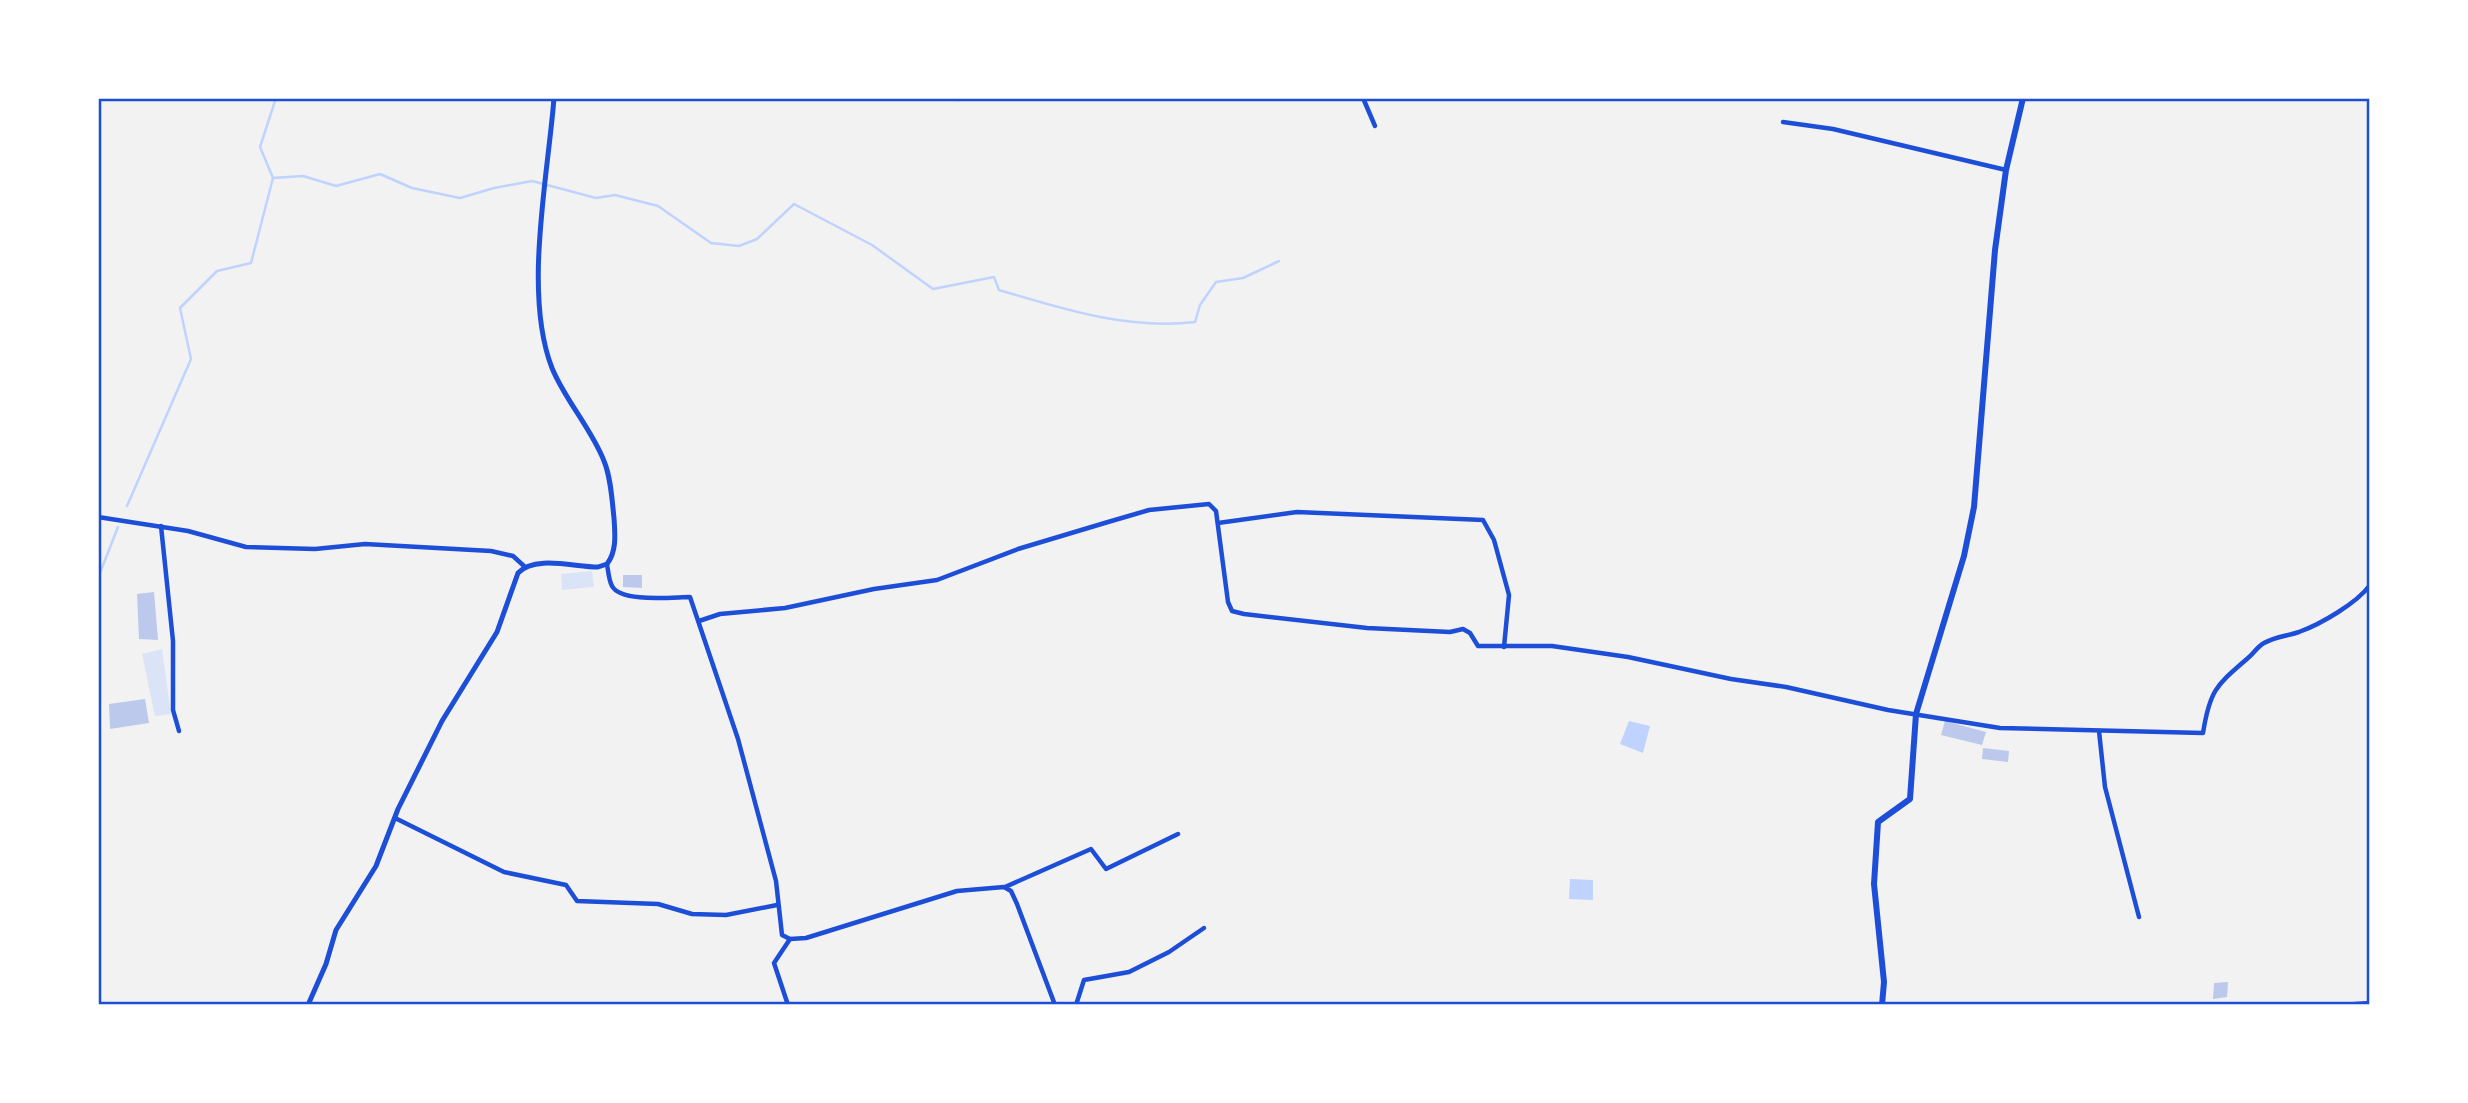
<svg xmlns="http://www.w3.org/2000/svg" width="2468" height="1103" font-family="'Fira Sans Condensed',sans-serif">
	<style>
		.green { fill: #dbe4f7 }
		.water { fill: #bfd3fe }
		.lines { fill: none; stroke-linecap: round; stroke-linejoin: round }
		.stream { stroke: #bfd3fe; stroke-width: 2.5 }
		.building { fill: #bdc9ec }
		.minor { stroke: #1d4ed8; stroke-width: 4.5 }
		.tertiary { stroke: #1d4ed8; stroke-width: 5 }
		.secondary { stroke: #1d4ed8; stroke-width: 6 }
		.neatline { fill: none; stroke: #1d4ed8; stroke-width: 2.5 }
	</style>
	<rect width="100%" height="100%" fill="#f2f2f2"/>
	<g class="green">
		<polygon points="592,571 594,587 562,590 561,574"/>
		<polygon points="162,649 171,714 155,716 142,654"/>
	</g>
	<g class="water">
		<polygon points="1629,721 1650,726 1643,753 1620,744"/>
		<polygon points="1570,879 1593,880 1593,900 1569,899"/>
	</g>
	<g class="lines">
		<g class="stream">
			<path d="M273,178L303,176L336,186L380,174L412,188L460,198L494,188L532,181L596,198L615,195L658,206L711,243L739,246L757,239L794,204L872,245L933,289L994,277L999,290C1063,309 1127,330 1195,322L1200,305L1216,282L1243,278L1279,261"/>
			<polyline points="127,506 191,359 180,308 217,271 251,263 273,178 260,147 276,98"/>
			<polyline points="98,578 118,527"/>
		</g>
	</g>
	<g class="building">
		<polygon points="623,575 642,575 642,588 623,587"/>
		<polygon points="154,592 158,640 139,639 137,594"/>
		<polygon points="145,699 149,723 110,729 109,704"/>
		<polygon points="1945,721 1986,732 1982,745 1941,735"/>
		<polygon points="1983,748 2009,751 2008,762 1982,759"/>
		<polygon points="2228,982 2227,997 2213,999 2214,983"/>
	</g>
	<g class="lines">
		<g class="minor">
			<polyline points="1363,98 1375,126"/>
			<polyline points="958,99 958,98"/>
			<polyline points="1783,122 1833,129 2006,170"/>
			<polyline points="98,517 188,531 246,547 315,549 365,544 491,551 513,556 524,566"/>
			<polyline points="1218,523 1297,512 1483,520 1494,540 1509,595 1504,647"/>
			<polyline points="161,526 173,641 173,710 179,731"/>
			<path d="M607,564C608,570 609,581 612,586C621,603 673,597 690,597L738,739L776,881L782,935L790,939L806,938L957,891L1004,887L1011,891L1017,904L1055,1005"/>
			<path d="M699,621L720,614L785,608L874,589L937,580L1018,549L1108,522L1149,510L1209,504L1216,511L1228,602L1232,611L1244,614L1367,628L1450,632L1463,629L1470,633L1478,646H1552L1628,657L1731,679L1786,687L1888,710L2000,728L2203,733C2210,689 2217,685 2248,658C2254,653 2257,647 2264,643C2275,637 2287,636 2299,632C2321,624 2357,603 2370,585"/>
			<polyline points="2099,731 2105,787 2139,917"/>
			<polyline points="395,818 504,872 566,885 577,901 658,904 692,914 726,915 777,905"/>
			<polyline points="1005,887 1091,849 1106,869 1178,834"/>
			<polyline points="788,1005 774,963 790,939"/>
			<polyline points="1076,1005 1084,980 1129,972 1169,952 1204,928"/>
			<polyline points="2342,1005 2370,1003"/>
		</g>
		<path class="tertiary" d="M308,1005L326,964L336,930L376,866L398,809L442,721L497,632L518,573C535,555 574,567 598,567L607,564C617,551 615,534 614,518C612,500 611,478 604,461C591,428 565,400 552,368C523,294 548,176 554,98"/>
		<polyline class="secondary" points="1882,1005 1884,982 1874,884 1878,822 1910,799 1916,714 1964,556 1974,507 1995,250 2006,170 2023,98"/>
	</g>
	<rect width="2468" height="1103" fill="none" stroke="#ffffff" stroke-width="200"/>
	<rect x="100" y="100" width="2268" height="903" class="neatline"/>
</svg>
